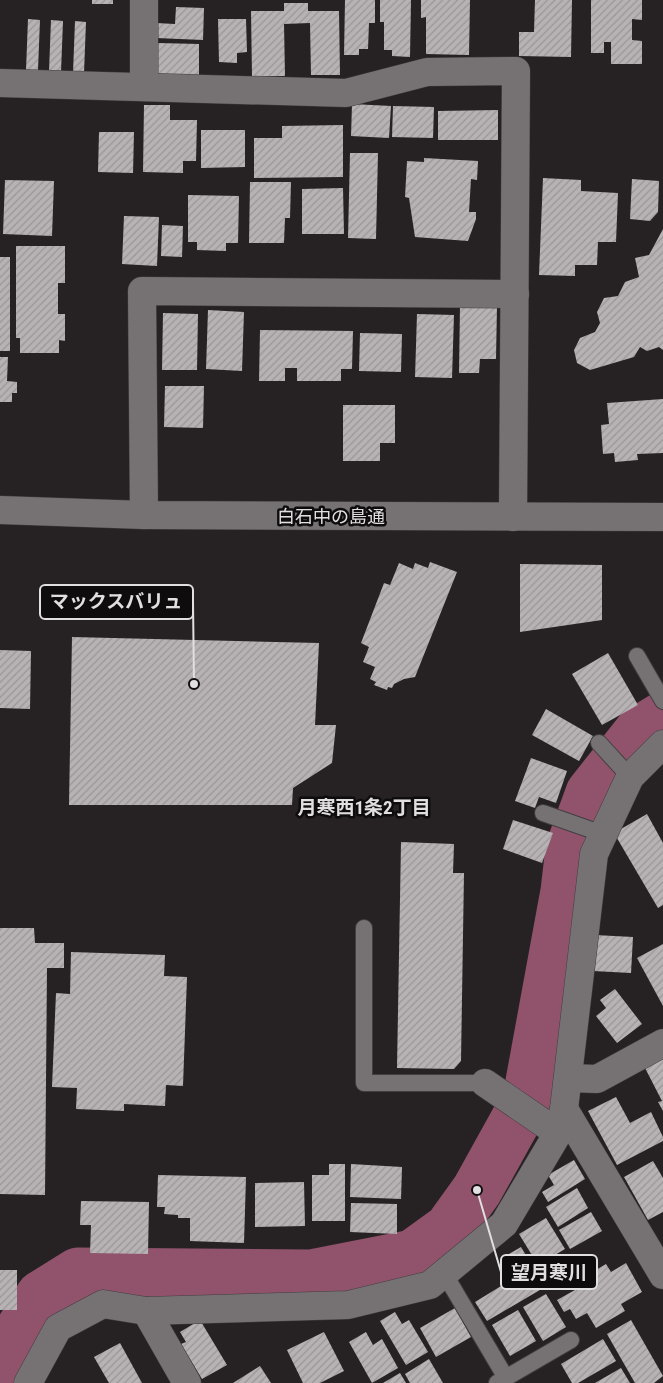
<svg xmlns="http://www.w3.org/2000/svg" width="663" height="1383" font-family="'Roboto Condensed','Noto Sans JP',sans-serif">
	<style>
		.lines { fill: none; stroke-linecap: round; stroke-linejoin: round }
		.river { stroke: #91526b; stroke-width: 51 }
		.building { fill: url(#building-hatch) }
		.service-casing { stroke: #423f40; stroke-width: 18 }
		.minor-casing { stroke: #423f40; stroke-width: 29 }
		.tertiary-casing { stroke: #423f40; stroke-width: 29 }
		.service { stroke: #767273; stroke-width: 16 }
		.minor { stroke: #767273; stroke-width: 28 }
		.tertiary { stroke: #767273; stroke-width: 28 }
		.labels { text-anchor: middle; dominant-baseline: central; stroke-width: 5; stroke-linejoin: round; paint-order: stroke }
		.street-label { font-size: 18px; fill: #e2dfe0; stroke: #0e0c0d }
		.neighbourhood-label { font-size: 19px; font-weight: bold; fill: #e2dfe0; stroke: #0e0c0d }
		.leader { fill: none; stroke: #e2dfe0; stroke-width: 2 }
		.callout-dot { fill: #e2dfe0; stroke: #0e0c0d; stroke-width: 2 }
		.callout { fill: #0e0c0d; stroke: #e2dfe0; stroke-width: 2 }
		.callout-label { font-size: 19px; text-anchor: middle; font-weight: bold; fill: #e2dfe0 }
	</style>
	<defs>
		<pattern id="building-hatch" width="6" height="6" patternUnits="userSpaceOnUse" patternTransform="scale(1.25)"><rect width="6" height="6" fill="#b7b2b4"/><path d="M-1 1l2-2M0 6l6-6M5 7l2-2" fill="none" stroke="#9a9698"/></pattern>
	</defs>
	<rect width="100%" height="100%" fill="#262224"/>
	<g class="lines">
		<polyline class="river" points="0,1364 41,1296 78,1273 311,1275 413,1255 449,1229 477,1190 528,1098 566,891 571,848 591,793 640,731 663,717"/>
	</g>
	<g class="building">
		<rect x="92" y="0" width="21" height="4"/>
		<polygon points="345,0 375,0 375,23 369,23 368,49 359,49 359,55 344,55"/>
		<polygon points="380,0 411,0 410,57 392,56 392,50 384,50 384,22 380,22"/>
		<polygon points="421,0 470,0 469,55 426,54 426,17 421,18"/>
		<polygon points="535,0 572,0 571,57 519,56 519,32 534,32"/>
		<polygon points="591,0 642,0 642,20 632,19 632,40 642,41 642,64 611,64 611,42 604,42 604,53 591,53"/>
		<polygon points="284,3 308,3 308,11 339,11 340,75 311,75 310,23 284,24 285,76 252,76 251,11 284,11"/>
		<polygon points="176,7 204,8 203,40 156,38 156,23 175,24"/>
		<polygon points="28,19 40,20 38,70 26,70"/>
		<polygon points="218,19 246,19 247,52 237,53 237,63 219,62"/>
		<polygon points="51,20 63,21 61,72 49,71"/>
		<polygon points="75,21 86,22 84,73 73,73"/>
		<polygon points="158,43 199,44 199,77 158,76"/>
		<polygon points="352,104 391,106 389,138 351,136"/>
		<polygon points="144,105 170,105 170,120 197,120 196,161 183,161 183,173 143,172"/>
		<polygon points="393,106 434,107 433,138 392,137"/>
		<polygon points="498,110 498,140 438,140 438,111"/>
		<polygon points="343,125 343,177 254,178 254,138 282,138 282,126"/>
		<polygon points="201,130 245,130 245,167 201,168"/>
		<polygon points="99,132 134,132 133,173 98,172"/>
		<polygon points="350,153 378,153 376,239 348,238"/>
		<polygon points="424,158 478,161 477,180 471,179 469,212 476,212 476,219 468,241 415,237 409,198 405,197 407,161 424,162"/>
		<polygon points="543,178 581,180 581,191 618,193 616,242 598,242 597,265 575,265 575,276 539,275"/>
		<polygon points="632,179 659,181 658,212 650,221 630,219"/>
		<polygon points="5,180 54,181 52,236 3,234"/>
		<polygon points="250,182 291,182 290,218 285,218 284,243 249,243"/>
		<polygon points="343,188 344,234 302,234 302,189"/>
		<polygon points="188,195 239,196 238,243 226,243 226,251 197,250 197,242 188,242"/>
		<polygon points="124,216 159,217 157,266 122,264"/>
		<polygon points="162,225 183,226 182,257 161,256"/>
		<polygon points="663,229 663,350 659,347 647,351 640,347 634,357 590,370 577,363 574,350 580,338 595,332 600,323 597,312 604,298 618,296 625,282 639,277 635,258 649,255"/>
		<polygon points="16,246 65,246 65,283 58,283 58,314 65,314 65,341 59,340 59,353 20,353 20,338 16,338"/>
		<rect x="0" y="257" width="10" height="94"/>
		<polygon points="460,305 497,306 496,359 480,359 479,373 459,373"/>
		<polygon points="208,310 244,312 242,371 206,369"/>
		<polygon points="163,313 198,314 197,370 162,370"/>
		<polygon points="417,314 454,315 452,378 415,377"/>
		<polygon points="260,330 353,331 352,369 341,369 341,381 297,381 297,368 285,368 285,381 259,381"/>
		<polygon points="360,333 402,334 401,372 359,371"/>
		<polygon points="0,357 8,357 7,381 17,382 17,393 12,393 12,402 0,402"/>
		<polygon points="165,386 204,386 203,428 164,427"/>
		<polygon points="663,399 663,453 637,454 638,460 615,462 614,453 603,454 601,425 609,424 607,403"/>
		<polygon points="343,405 395,405 395,443 380,443 380,461 343,461"/>
		<polygon points="430,562 457,572 415,677 404,679 394,684 392,688 388,687 387,690 374,685 376,682 370,679 375,667 363,662 369,647 361,643 384,583 390,585 399,563 413,569 415,563 428,568"/>
		<polygon points="520,564 602,565 602,620 520,632"/>
		<polygon points="72,637 319,643 315,725 336,725 332,763 293,788 292,805 69,805"/>
		<polygon points="0,650 31,651 30,709 0,708"/>
		<polygon points="608,653 638,705 602,725 572,674"/>
		<polygon points="546,709 593,736 579,761 532,735"/>
		<polygon points="531,758 567,771 556,803 539,797 535,808 515,801"/>
		<polygon points="647,814 663,843 663,905 658,908 614,833"/>
		<polygon points="513,820 553,833 542,863 503,849"/>
		<polygon points="401,842 454,844 453,873 464,873 461,1061 454,1069 397,1068"/>
		<polygon points="0,928 34,928 35,943 64,943 64,968 47,968 45,1195 0,1194"/>
		<polygon points="595,935 633,937 631,973 593,971"/>
		<polygon points="663,944 663,1006 637,958"/>
		<polygon points="71,952 165,955 164,976 187,977 183,1086 166,1085 165,1106 124,1104 124,1111 76,1109 77,1088 52,1087 56,993 70,994"/>
		<polygon points="615,989 642,1024 617,1043 596,1016 606,1008 600,1000"/>
		<polygon points="663,1058 663,1111 658,1102 662,1101 645,1068"/>
		<polygon points="616,1097 630,1123 651,1112 663,1137 663,1141 617,1165 588,1111"/>
		<polygon points="574,1160 585,1179 548,1202 542,1192 554,1185 548,1175"/>
		<polygon points="653,1161 663,1178 663,1212 648,1220 624,1177"/>
		<polygon points="329,1164 345,1164 345,1221 312,1221 312,1175 329,1175"/>
		<polygon points="351,1164 402,1167 401,1199 350,1197"/>
		<polygon points="158,1175 246,1177 244,1243 190,1241 190,1218 178,1218 178,1215 164,1214 165,1207 157,1207"/>
		<polygon points="304,1182 305,1226 255,1227 255,1183"/>
		<polygon points="577,1188 588,1208 558,1227 546,1207"/>
		<polygon points="81,1201 149,1202 148,1254 90,1253 91,1225 80,1225"/>
		<polygon points="351,1203 397,1204 397,1234 350,1232"/>
		<polygon points="591,1212 602,1231 570,1249 559,1230"/>
		<polygon points="546,1218 565,1249 538,1265 519,1234"/>
		<polygon points="521,1247 545,1287 487,1321 475,1302 514,1278 502,1258"/>
		<polygon points="626,1263 642,1292 621,1304 625,1311 596,1328 587,1313 576,1319 570,1309 564,1312 557,1300 575,1290 572,1284 606,1264 611,1272"/>
		<rect x="0" y="1270" width="17" height="40"/>
		<polygon points="546,1294 566,1327 543,1341 523,1307"/>
		<polygon points="455,1308 471,1337 436,1357 420,1328"/>
		<polygon points="518,1310 536,1341 510,1356 492,1325"/>
		<polygon points="395,1312 402,1324 409,1320 428,1352 406,1365 380,1321"/>
		<polygon points="200,1320 227,1365 202,1379 181,1344 186,1342 180,1332"/>
		<polygon points="631,1320 663,1376 654,1383 635,1383 607,1334"/>
		<polygon points="324,1332 344,1371 320,1383 303,1383 287,1350"/>
		<polygon points="366,1332 373,1345 382,1339 398,1368 372,1383 349,1342"/>
		<polygon points="603,1339 616,1361 578,1383 572,1383 561,1364"/>
		<polygon points="120,1343 142,1383 109,1383 94,1357"/>
		<polygon points="429,1359 443,1383 410,1383 405,1374"/>
		<polygon points="260,1366 271,1383 233,1383"/>
		<polygon points="621,1368 630,1383 595,1383"/>
		<polygon points="400,1373 406,1383 383,1383"/>
	</g>
	<g class="lines">
		<defs>
			<g id="service">
				<polyline points="637,656 663,701"/>
				<polyline points="599,743 630,777"/>
				<polyline points="543,813 603,834"/>
				<polyline points="364,928 364,1083 485,1083"/>
				<polyline points="444,1273 506,1378"/>
				<polyline points="497,1383 571,1340"/>
			</g>
			<g id="minor">
				<polyline points="144,0 144,87"/>
				<polyline points="0,83 346,93 427,72 516,71 513,517"/>
				<polyline points="144,515 142,291 515,294"/>
				<polyline points="568,1078 597,1079 663,1043"/>
				<polyline points="485,1083 558,1133"/>
				<polyline points="564,1109 663,1275"/>
				<polyline points="146,1311 187,1383"/>
				<polyline points="28,1383 58,1328 103,1304 146,1311 348,1305 430,1285 504,1224 558,1133 564,1109 594,854 630,777 663,744"/>
			</g>
			<polyline id="tertiary" points="0,510 144,515 663,517"/>
		</defs>
		<use href="#service" class="service-casing"/>
		<use href="#minor" class="minor-casing"/>
		<use href="#tertiary" class="tertiary-casing"/>
		<use href="#service" class="service"/>
		<use href="#minor" class="minor"/>
		<use href="#tertiary" class="tertiary"/>
	</g>
	<g class="labels">
		<g class="street-label">
			<text x="331" y="516">白石中の島通</text>
		</g>
		<g class="neighbourhood-label">
			<text x="364" y="807">月寒西1条2丁目</text>
		</g>
	</g>
	<path class="leader" d="M194 684L193 602M477 1190L501 1272"/>
	<g class="callout-dot">
		<circle cx="194" cy="684" r="5"/>
		<circle cx="477" cy="1190" r="5"/>
	</g>
	<g class="callout">
		<rect x="40" y="585" width="153" height="34" rx="5"/>
		<rect x="501" y="1255" width="96" height="34" rx="5"/>
	</g>
	<g class="callout-label">
		<text x="116" y="608">マックスバリュ</text>
		<text x="549" y="1279">望月寒川</text>
	</g>
</svg>
